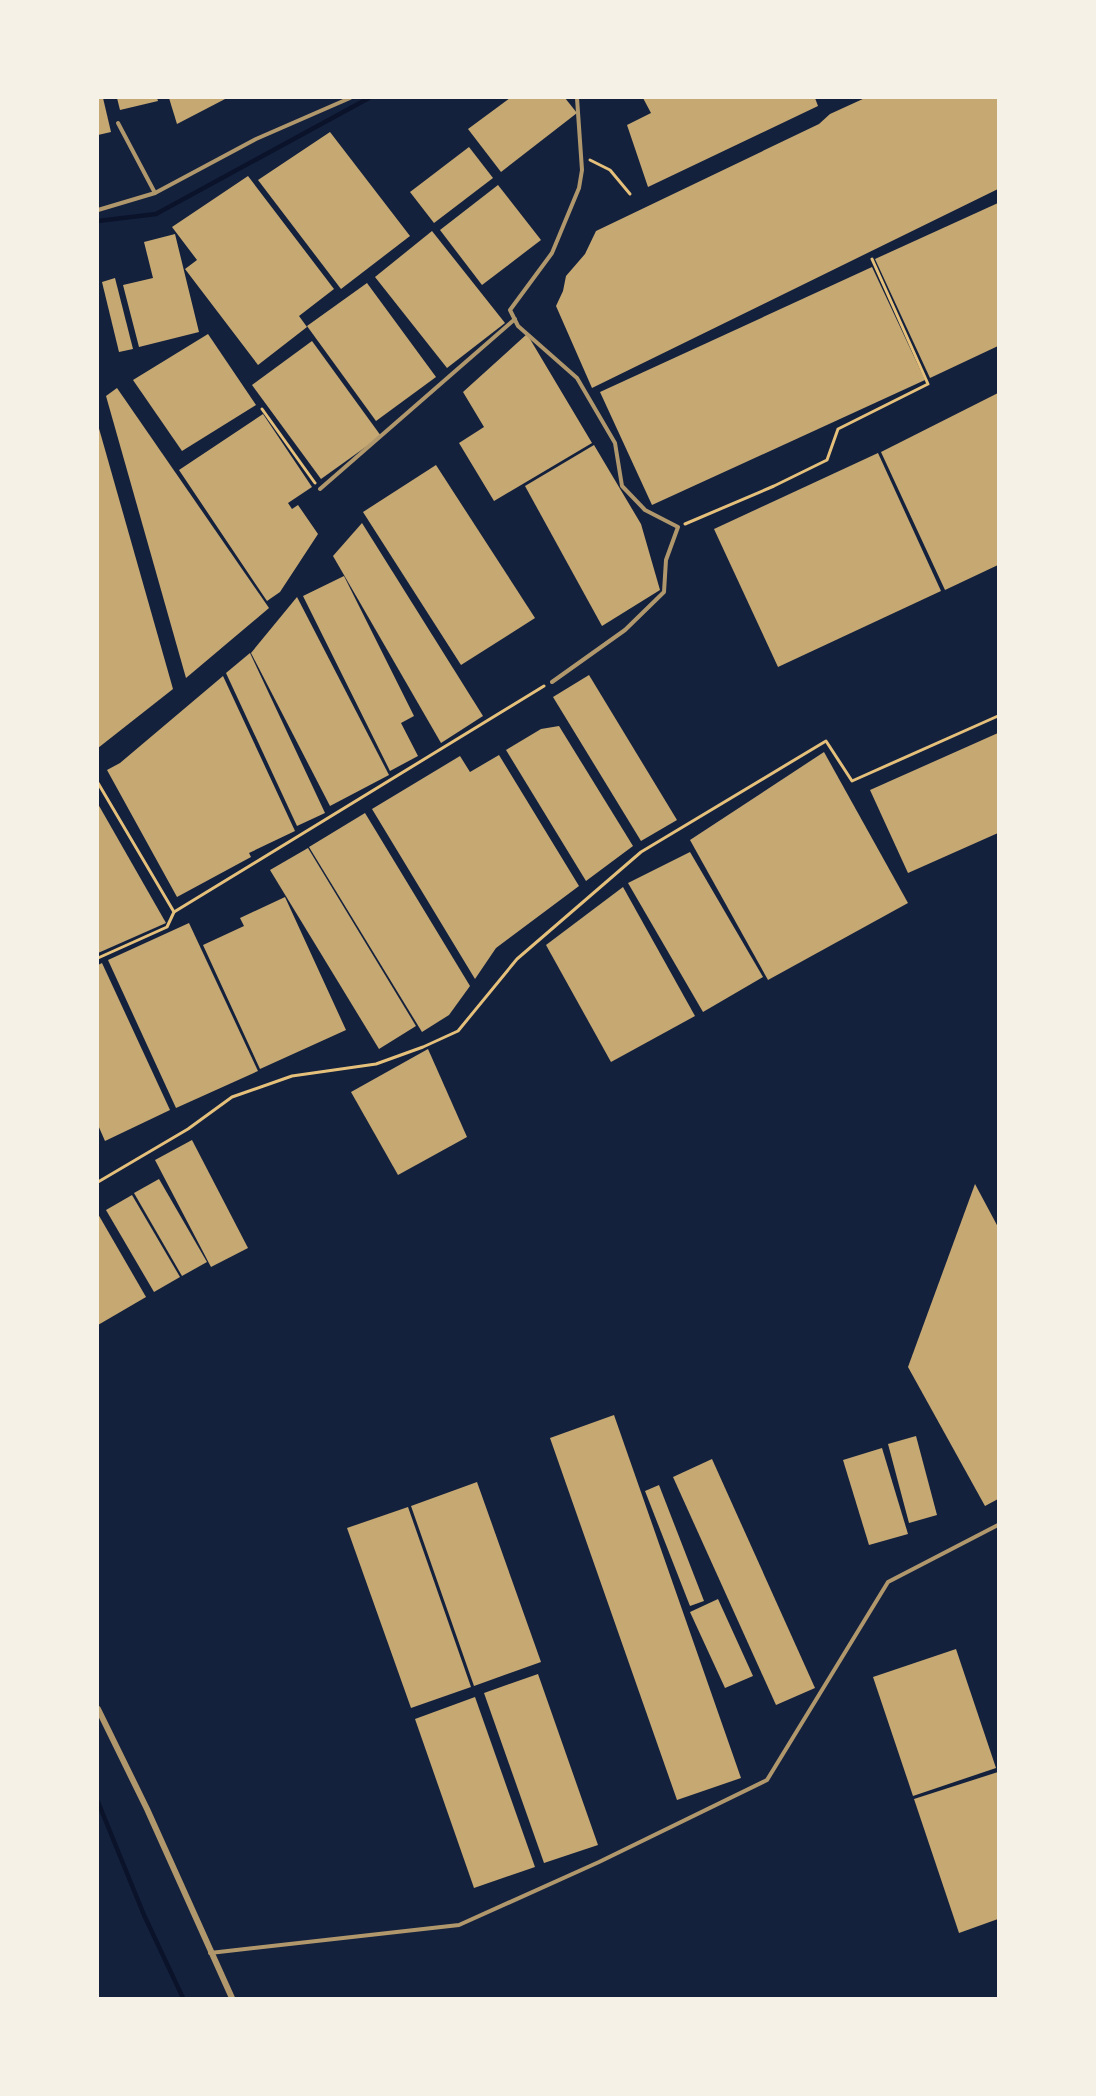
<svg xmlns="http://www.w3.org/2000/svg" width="1096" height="2096" font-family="'Public Sans',sans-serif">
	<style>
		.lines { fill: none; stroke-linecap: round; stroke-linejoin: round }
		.stream { stroke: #0b132b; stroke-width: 4.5 }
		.building { fill: #c6a872 }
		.path { stroke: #e5c07b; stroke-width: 3 }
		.service { stroke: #b1986c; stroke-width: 4 }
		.minor { stroke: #b1986c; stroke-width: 6 }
	</style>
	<rect width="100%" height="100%" fill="#14213d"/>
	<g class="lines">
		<g class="stream">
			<polyline points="98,221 156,214 369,98"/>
			<polyline points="98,1802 144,1915 183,1998"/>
		</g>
	</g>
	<g class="building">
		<polygon points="98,98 103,98 111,132 98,135"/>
		<polygon points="117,98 157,98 158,101 120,110"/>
		<polygon points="169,98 227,98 177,124"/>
		<polygon points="510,98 565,98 577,113 501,172 468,129"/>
		<polygon points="643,98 815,98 818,106 648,187 627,125 651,113"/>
		<polygon points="865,98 998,98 998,189 592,388 556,306 563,291 566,276 585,254 596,231 819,124 830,114"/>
		<polygon points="330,132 410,236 341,289 258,180"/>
		<polygon points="469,147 493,178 434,223 410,192"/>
		<polygon points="248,176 334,289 299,316 307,327 258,365 185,269 197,260 172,227"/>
		<polygon points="498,185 541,240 482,285 440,230"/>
		<polygon points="998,203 998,346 930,378 875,259"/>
		<polygon points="432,231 505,323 447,368 375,277"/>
		<polygon points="175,234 199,332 139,347 123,285 153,278 144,242"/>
		<polygon points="872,267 925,380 652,505 600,392"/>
		<polygon points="115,278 133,349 119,352 102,282"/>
		<polygon points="367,283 436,377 376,421 307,326"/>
		<polygon points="208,334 256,405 182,451 133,380"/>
		<polygon points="527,334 592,443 494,501 459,443 484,427 463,392"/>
		<polygon points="312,341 381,436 321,479 252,385"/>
		<polygon points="117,388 269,608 186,678 106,396"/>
		<polygon points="998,393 998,565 945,590 881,452"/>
		<polygon points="263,414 312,487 288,503 292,509 298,505 318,534 280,592 267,601 179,470"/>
		<polygon points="98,425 173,689 98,748"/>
		<polygon points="594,445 641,524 660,590 602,626 525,486"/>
		<polygon points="878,453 941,591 778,667 714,529"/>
		<polygon points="436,465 535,618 461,665 363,512"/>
		<polygon points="362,523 483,716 441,743 333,556"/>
		<polygon points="344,576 414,716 401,723 418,756 390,771 303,596"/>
		<polygon points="297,597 389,775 330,806 251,653"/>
		<polygon points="250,653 325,813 297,826 226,673"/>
		<polygon points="589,675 677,820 641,841 553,697"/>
		<polygon points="223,676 295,831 249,853 251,857 177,897 107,770 120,763"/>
		<polygon points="559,726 633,846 586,881 506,750 541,729"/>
		<polygon points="998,733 998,833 908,873 870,790"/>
		<polygon points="824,752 908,903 768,980 690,840"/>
		<polygon points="499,755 579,886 496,948 475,979 372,809 460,756 470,772"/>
		<polygon points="98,804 166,923 98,953"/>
		<polygon points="365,813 470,986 449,1015 422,1032 309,847"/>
		<polygon points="308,848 416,1026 379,1049 270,870"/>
		<polygon points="690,852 763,977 703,1012 628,883"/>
		<polygon points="623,887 695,1016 611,1062 546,945"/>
		<polygon points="285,897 346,1030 260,1069 203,945 244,926 240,918"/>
		<polygon points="189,923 258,1071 176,1108 108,960"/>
		<polygon points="102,963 170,1110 105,1141 98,1125 98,965"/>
		<polygon points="428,1049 467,1137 398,1175 351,1092"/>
		<polygon points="192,1140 248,1248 211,1267 155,1160"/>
		<polygon points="159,1179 207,1262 182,1276 134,1193"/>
		<polygon points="975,1184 998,1227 998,1499 985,1506 908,1367"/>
		<polygon points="132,1195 180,1277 154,1292 106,1210"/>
		<polygon points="98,1214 146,1297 98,1325"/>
		<polygon points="614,1415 741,1778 677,1800 550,1438"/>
		<polygon points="916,1436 937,1515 909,1523 888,1444"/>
		<polygon points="882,1448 908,1534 869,1545 843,1460"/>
		<polygon points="712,1459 815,1688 776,1705 673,1477"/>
		<polygon points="477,1482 541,1662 474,1686 411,1506"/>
		<polygon points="659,1485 704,1601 690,1606 645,1491"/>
		<polygon points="408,1507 471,1687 411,1708 347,1528"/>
		<polygon points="718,1599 753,1676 725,1688 690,1612"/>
		<polygon points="956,1649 996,1768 913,1796 873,1677"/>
		<polygon points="538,1674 598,1845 544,1863 484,1693"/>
		<polygon points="475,1697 535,1867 474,1888 415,1719"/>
		<polygon points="998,1772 998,1919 959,1933 914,1799"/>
	</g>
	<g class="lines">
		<g class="path">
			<polyline points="590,160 610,170 630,194"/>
			<polyline points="262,409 315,483"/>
			<polyline points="685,524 774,486 827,460 838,429 928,384 872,259"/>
			<polyline points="98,783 174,912"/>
			<polyline points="98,958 167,927 174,912 544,686"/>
			<polyline points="98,1182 188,1129 232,1097 292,1076 376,1064 423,1047 458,1031 517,959 641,852 826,741 852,781 998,716"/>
		</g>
		<g class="service">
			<polyline points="118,123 155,193"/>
			<polyline points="98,210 155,193 256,139 350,98"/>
			<polyline points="320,489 515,319"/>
			<polyline points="552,682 625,630 664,592 666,560 678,527 645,510 622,486 615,443 577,378 518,326 510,310 552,253 579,188 582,170 577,98"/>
			<polyline points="210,1953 459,1925 599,1862 767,1780 888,1582 998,1525"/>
		</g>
		<polyline class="minor" points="98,1709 147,1809 232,1998"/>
	</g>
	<rect width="1096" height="2096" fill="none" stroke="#f6f1e7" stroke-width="198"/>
</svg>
